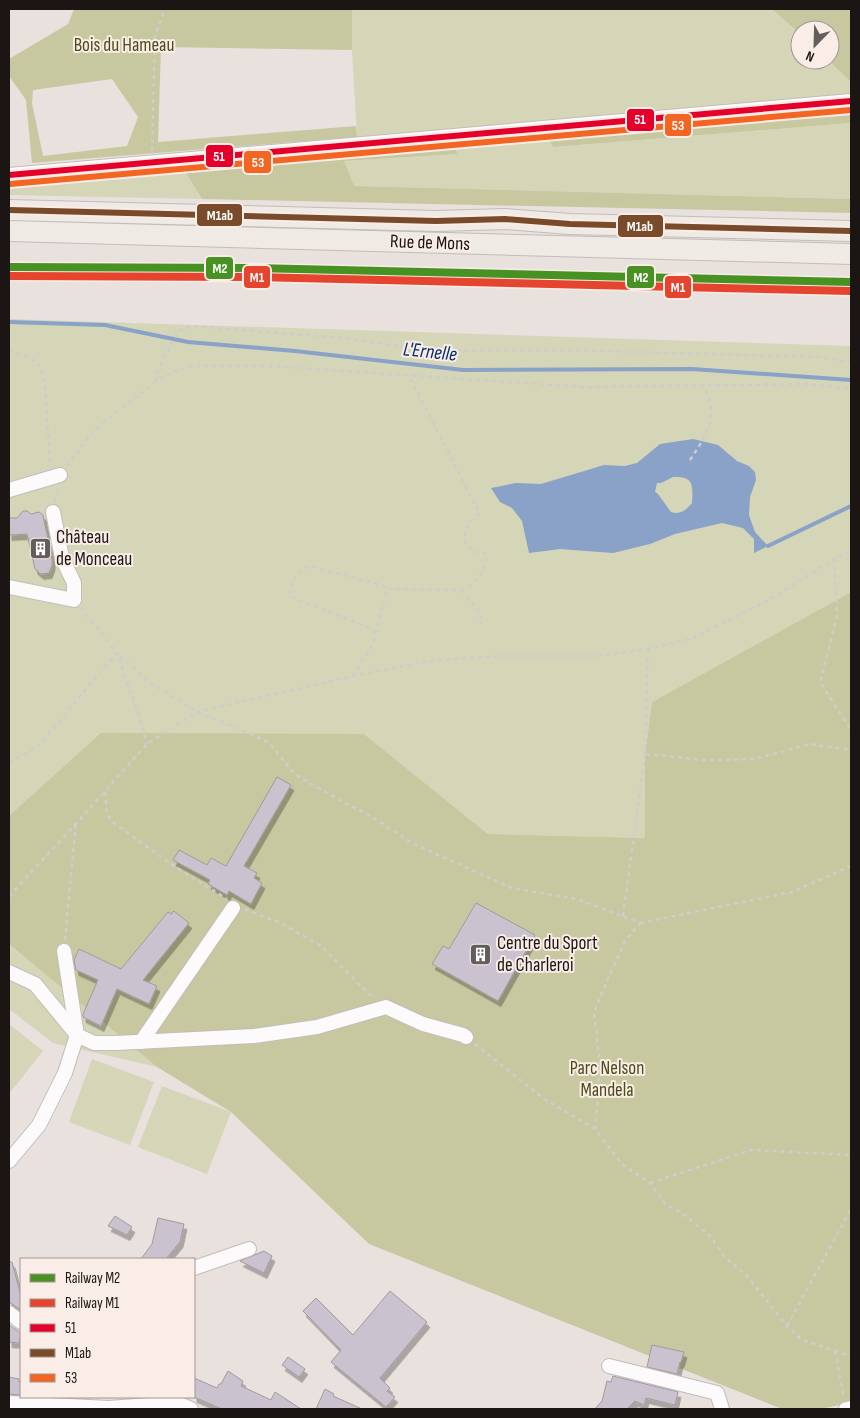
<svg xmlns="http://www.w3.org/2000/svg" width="860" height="1418" font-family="'Sofia Sans Condensed',sans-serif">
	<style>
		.green { fill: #d5d6b7 }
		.forest { fill: #c7c89f; fill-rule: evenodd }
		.water { fill: #8aa1c8; fill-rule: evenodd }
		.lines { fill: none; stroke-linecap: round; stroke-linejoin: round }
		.stream { stroke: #8aa1c8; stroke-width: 4 }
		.building { fill: #cac3cf; stroke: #9e9b9b; filter: url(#shadow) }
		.minor-casing { stroke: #c2bdbb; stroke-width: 16 }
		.highway-casing { stroke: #c1bdbb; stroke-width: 22 }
		.path { stroke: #cecdcc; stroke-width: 2.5; stroke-dasharray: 4 4; stroke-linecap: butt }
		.minor { stroke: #fcfafa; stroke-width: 14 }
		.highway { stroke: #f0eae4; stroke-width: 20 }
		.bus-1-casing { stroke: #faece6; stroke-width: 10 }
		.bus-2-casing { stroke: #faece6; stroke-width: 10 }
		.bus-3-casing { stroke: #faece6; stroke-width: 10 }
		.bus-1 { stroke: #e4002b; stroke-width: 6 }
		.bus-2 { stroke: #7a4b2a; stroke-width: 6 }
		.bus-3 { stroke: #f26522; stroke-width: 6 }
		.rail-1-casing { stroke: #faece6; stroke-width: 11 }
		.rail-2-casing { stroke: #faece6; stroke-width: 11 }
		.rail-1 { stroke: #489224; stroke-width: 8 }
		.rail-2 { stroke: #e5442e; stroke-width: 8 }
		.labels { text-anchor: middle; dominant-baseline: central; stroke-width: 4; stroke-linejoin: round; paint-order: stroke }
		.park-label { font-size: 19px; fill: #494e18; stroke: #faece6 }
		.street-label { font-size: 19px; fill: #1b1614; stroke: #faece6 }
		.poi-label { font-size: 19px; fill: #1b1614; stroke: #faece6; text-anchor: start }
		.water-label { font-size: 20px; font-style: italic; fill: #002c70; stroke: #faece6 }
		.line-badge { stroke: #faece6; stroke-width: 2 }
		.badge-label { font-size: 14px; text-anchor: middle; font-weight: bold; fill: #fff }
	</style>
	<defs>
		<filter id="shadow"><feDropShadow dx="3" dy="5.5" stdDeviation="0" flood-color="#0004"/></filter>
	</defs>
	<rect width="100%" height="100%" fill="#e8e1de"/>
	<g class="green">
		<polygon points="352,9 772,9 800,34 800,60 828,60 851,82 851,94 357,137 352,50"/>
		<polygon points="851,123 851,199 353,186 344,161 457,154 456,146 549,139 553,147"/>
		<polygon points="183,168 202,199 9,195 9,183"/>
		<polygon points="9,319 851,346 851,592 652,702 645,754 645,838 488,834 364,734 9,816"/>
		<polygon points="9,944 157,1067 53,1043 9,1009"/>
		<polygon points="9,1024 43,1051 9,1094"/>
		<polygon points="92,1059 154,1082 130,1145 69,1122"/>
		<polygon points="162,1086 231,1112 207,1174 138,1147"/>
	</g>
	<g class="forest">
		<path d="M74,9H355L352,10V50L161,47L158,142L356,126L357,137L32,163L26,100L9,76V59L68,24ZM112,79L138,117L127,146L43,156L32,103L33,90Z"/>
		<polygon points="772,9 851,9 851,82 828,60 830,60 830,30 800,30 800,34"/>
		<polygon points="851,110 851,123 553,147 549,139"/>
		<polygon points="456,146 457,154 344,161 354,186 851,199 851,213 202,199 183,168"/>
		<polygon points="851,592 851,1403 819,1409 782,1409 369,1244 231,1112 157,1067 9,944 9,816 101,733 364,734 488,834 645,838 645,754 652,702"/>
	</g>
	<path class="water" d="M693,439L718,445L737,461L749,466L755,472L756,480L750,497L749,515L755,532L768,546L754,553V539L743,528L722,523L675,534L650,544L613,553L560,549L529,553L522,521L512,508L500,502L491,488L516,483L541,484L604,465L625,466L637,463L660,444ZM673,477C694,476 693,485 692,503C686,510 681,515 671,512L658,494L655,492L657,483H661Z"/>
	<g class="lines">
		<g class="stream">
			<polyline points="9,322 105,325 188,342 295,351 463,370 692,369 851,380"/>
			<polyline points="768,546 851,506"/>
		</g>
	</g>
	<g class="building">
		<polygon points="23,511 27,511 31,514 39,512 43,515 52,560 52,565 49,573 41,574 35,569 27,534 9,535 9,518 17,518"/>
		<polygon points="277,777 291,785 244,866 257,873 254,878 262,883 251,904 229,891 227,895 208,884 210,880 173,860 179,850 207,865 211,858 226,866"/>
		<polygon points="476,903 535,935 498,1001 432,964 443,946 449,949"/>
		<polygon points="174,911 189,923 143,980 157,986 149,1004 117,989 101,1026 83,1017 83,1014 98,980 76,970 74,960 79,949 121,969 168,912 171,914"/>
		<polygon points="115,1216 132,1227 127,1235 108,1226"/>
		<polygon points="158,1218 184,1224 180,1242 166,1259 141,1259 152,1244"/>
		<polygon points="264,1251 272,1256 264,1273 240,1261"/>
		<polygon points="9,1262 12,1262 21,1296 21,1310 9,1302"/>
		<polygon points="390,1291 427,1322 380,1378 390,1388 387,1391 395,1397 386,1407 331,1362 341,1350 303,1311 316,1298 353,1335"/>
		<polygon points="9,1325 21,1333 19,1343 9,1342"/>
		<polygon points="652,1345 684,1352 681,1362 680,1362 677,1374 647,1367"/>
		<polygon points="288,1357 305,1369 299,1377 282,1365"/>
		<polygon points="228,1371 243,1381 241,1386 271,1400 275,1392 301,1409 222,1409 194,1397 194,1378 217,1388 219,1384 221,1384"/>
		<polygon points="613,1376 678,1392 675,1405 646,1398 644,1405 635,1401 627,1409 595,1409 602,1401 607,1381 611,1382"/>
		<polygon points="9,1377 19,1379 19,1382 21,1382 21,1395 9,1394"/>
		<polygon points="325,1389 334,1394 333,1396 362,1409 316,1409"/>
	</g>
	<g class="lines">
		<defs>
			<g id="minor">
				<polyline points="9,175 851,101"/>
				<polyline points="9,490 60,475"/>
				<polyline points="9,587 74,600 74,583 62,558 53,512"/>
				<polyline points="9,972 35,984 77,1035 94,1043 116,1043 254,1036 317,1027 386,1007 423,1024 463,1035 466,1037"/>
				<polyline points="141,1042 233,908"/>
				<polyline points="9,1161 39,1125 65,1073 77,1035 64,951"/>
				<polyline points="194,1268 249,1249"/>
				<polyline points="9,1313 21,1322"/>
				<polyline points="609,1366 717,1393 722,1409"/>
				<polyline points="169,1399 191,1409"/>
				<polyline points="9,1403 109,1408 176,1403"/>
				<polyline points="846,1409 851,1408"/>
			</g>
			<g id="highway">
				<polyline points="9,210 436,221 505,219 570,224 851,231"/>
				<polyline points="9,231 851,254"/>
			</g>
		</defs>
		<use href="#minor" class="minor-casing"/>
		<use href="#highway" class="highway-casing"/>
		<g class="path">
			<polyline points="152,151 155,36 165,9"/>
			<polyline points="9,350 31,358 40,367 45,385 50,467"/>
			<polyline points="156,381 157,372 178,331 193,326 342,338 434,351 564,350 818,357 851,362"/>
			<path d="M690,460C700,445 712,428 711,409C710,401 707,393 705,386"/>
			<polyline points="67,466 93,431 156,381 175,371 192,366 270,366 584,387 808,384 851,389"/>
			<polyline points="55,501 57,489"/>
			<polyline points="834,559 837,616 820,682 851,730"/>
			<polyline points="461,590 481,614 480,624"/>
			<polyline points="81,608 117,653 139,715 147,744"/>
			<path d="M377,631L289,596C293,580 295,567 313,567L382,585L387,589"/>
			<path d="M353,676L373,644L387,589L463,590C477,583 486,569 487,554L472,551L465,542C464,528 469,521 480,514L409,376"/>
			<polyline points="646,754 704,760 755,759 810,744 851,750"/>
			<polyline points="9,762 36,748 117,653 146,680 197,712 232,726 268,742 296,775 341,801 369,815 412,843 512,888 577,899 640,923 625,941 600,997 594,1013 599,1055 598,1099 595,1129"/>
			<polyline points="105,792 107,814 114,823 174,866 227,899"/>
			<polyline points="9,896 74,826 147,744 197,712 353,676 430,661 464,658 499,656 597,656 648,649 693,638 769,600 834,559 851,551"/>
			<polyline points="245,909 283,924 321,946 369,994 375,997"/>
			<polyline points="623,916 645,754 648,649"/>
			<polyline points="640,923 792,892 851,866"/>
			<polyline points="65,940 76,823"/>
			<polyline points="475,1044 544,1099 595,1129 622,1164 650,1183 665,1204 682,1213 710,1236 724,1256 748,1277 787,1326 802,1340 851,1356"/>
			<polyline points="650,1183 751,1150 851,1155"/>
			<polyline points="787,1326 851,1209"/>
			<polyline points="835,1351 844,1398"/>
		</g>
		<use href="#minor" class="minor"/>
		<use href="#highway" class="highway"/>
		<defs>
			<polyline id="bus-1" points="9,175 851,101"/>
			<polyline id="bus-2" points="9,210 436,221 505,219 570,224 851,231"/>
			<polyline id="bus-3" points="10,184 851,110"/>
		</defs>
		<use href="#bus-1" class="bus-1-casing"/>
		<use href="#bus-2" class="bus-2-casing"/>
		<use href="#bus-3" class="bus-3-casing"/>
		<use href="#bus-1" class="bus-1"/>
		<use href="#bus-2" class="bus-2"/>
		<use href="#bus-3" class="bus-3"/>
		<defs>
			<polyline id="rail-1" points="9,267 253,268 851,282"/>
			<polyline id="rail-2" points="9,276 253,277 851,291"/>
		</defs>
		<use href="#rail-1" class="rail-1-casing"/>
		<use href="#rail-2" class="rail-2-casing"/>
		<use href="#rail-1" class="rail-1"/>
		<use href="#rail-2" class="rail-2"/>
	</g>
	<defs>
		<symbol id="building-square" viewBox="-11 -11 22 22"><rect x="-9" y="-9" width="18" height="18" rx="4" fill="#635d5b" stroke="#faece6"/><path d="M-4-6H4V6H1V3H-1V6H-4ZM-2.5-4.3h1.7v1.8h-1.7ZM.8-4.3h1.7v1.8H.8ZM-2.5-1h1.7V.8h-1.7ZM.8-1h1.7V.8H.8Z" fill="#fff"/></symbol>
	</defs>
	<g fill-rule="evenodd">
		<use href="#building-square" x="28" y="536" width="25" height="25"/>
		<use href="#building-square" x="468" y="942" width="25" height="25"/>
	</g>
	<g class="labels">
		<g class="park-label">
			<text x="124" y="45">Bois du Hameau</text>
			<text x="607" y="1068">Parc Nelson<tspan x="607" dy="22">Mandela</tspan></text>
		</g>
		<g class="street-label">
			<text transform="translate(430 243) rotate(2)">Rue de Mons</text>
		</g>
		<g class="poi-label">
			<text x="56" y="537">Château<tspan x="56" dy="22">de Monceau</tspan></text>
			<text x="497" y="943">Centre du Sport<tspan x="497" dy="22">de Charleroi</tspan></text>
		</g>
		<g class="water-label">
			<text transform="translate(430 352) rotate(6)">L'Ernelle</text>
		</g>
	</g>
	<g class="line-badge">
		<rect x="626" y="108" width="29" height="24" rx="5" fill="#e4002b"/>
		<rect x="664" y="113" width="28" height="24" rx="5" fill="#f26522"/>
		<rect x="205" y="144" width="29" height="24" rx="5" fill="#e4002b"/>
		<rect x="243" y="150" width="29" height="24" rx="5" fill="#f26522"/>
		<rect x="196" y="203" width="47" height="24" rx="5" fill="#7a4b2a"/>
		<rect x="617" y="214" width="47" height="24" rx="5" fill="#7a4b2a"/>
		<rect x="205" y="256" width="29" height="24" rx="5" fill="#489224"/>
		<rect x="626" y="265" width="29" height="24" rx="5" fill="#489224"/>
		<rect x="243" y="265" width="28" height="24" rx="5" fill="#e5442e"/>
		<rect x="664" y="275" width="28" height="24" rx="5" fill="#e5442e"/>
	</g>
	<g class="badge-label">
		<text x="640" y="124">51</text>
		<text x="678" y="130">53</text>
		<text x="219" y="161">51</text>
		<text x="258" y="167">53</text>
		<text x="220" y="220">M1ab</text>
		<text x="640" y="231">M1ab</text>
		<text x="220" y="273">M2</text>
		<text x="641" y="282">M2</text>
		<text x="257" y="282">M1</text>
		<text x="678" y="292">M1</text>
	</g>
	<rect width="860" height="1418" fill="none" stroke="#1b1614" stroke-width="20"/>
	<rect x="20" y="1258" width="175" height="140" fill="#faece6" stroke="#a19692"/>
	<rect x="30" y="1274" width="25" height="8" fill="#489224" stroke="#a19692"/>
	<text x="65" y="1283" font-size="15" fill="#1b1614">Railway M2</text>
	<rect x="30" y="1299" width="25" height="8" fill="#e5442e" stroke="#a19692"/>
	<text x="65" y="1308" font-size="15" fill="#1b1614">Railway M1</text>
	<rect x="30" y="1324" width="25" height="8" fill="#e4002b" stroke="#a19692"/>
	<text x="65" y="1333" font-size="15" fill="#1b1614">51</text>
	<rect x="30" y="1349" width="25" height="8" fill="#7a4b2a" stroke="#a19692"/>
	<text x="65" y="1358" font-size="15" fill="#1b1614">M1ab</text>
	<rect x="30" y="1374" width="25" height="8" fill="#f26522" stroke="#a19692"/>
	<text x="65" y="1383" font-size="15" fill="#1b1614">53</text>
	<g transform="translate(815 45) rotate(203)"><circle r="24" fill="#faece6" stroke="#a19692"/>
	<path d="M0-4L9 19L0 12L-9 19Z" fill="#635d5b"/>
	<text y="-8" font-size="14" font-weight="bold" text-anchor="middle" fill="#1b1614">N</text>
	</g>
</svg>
